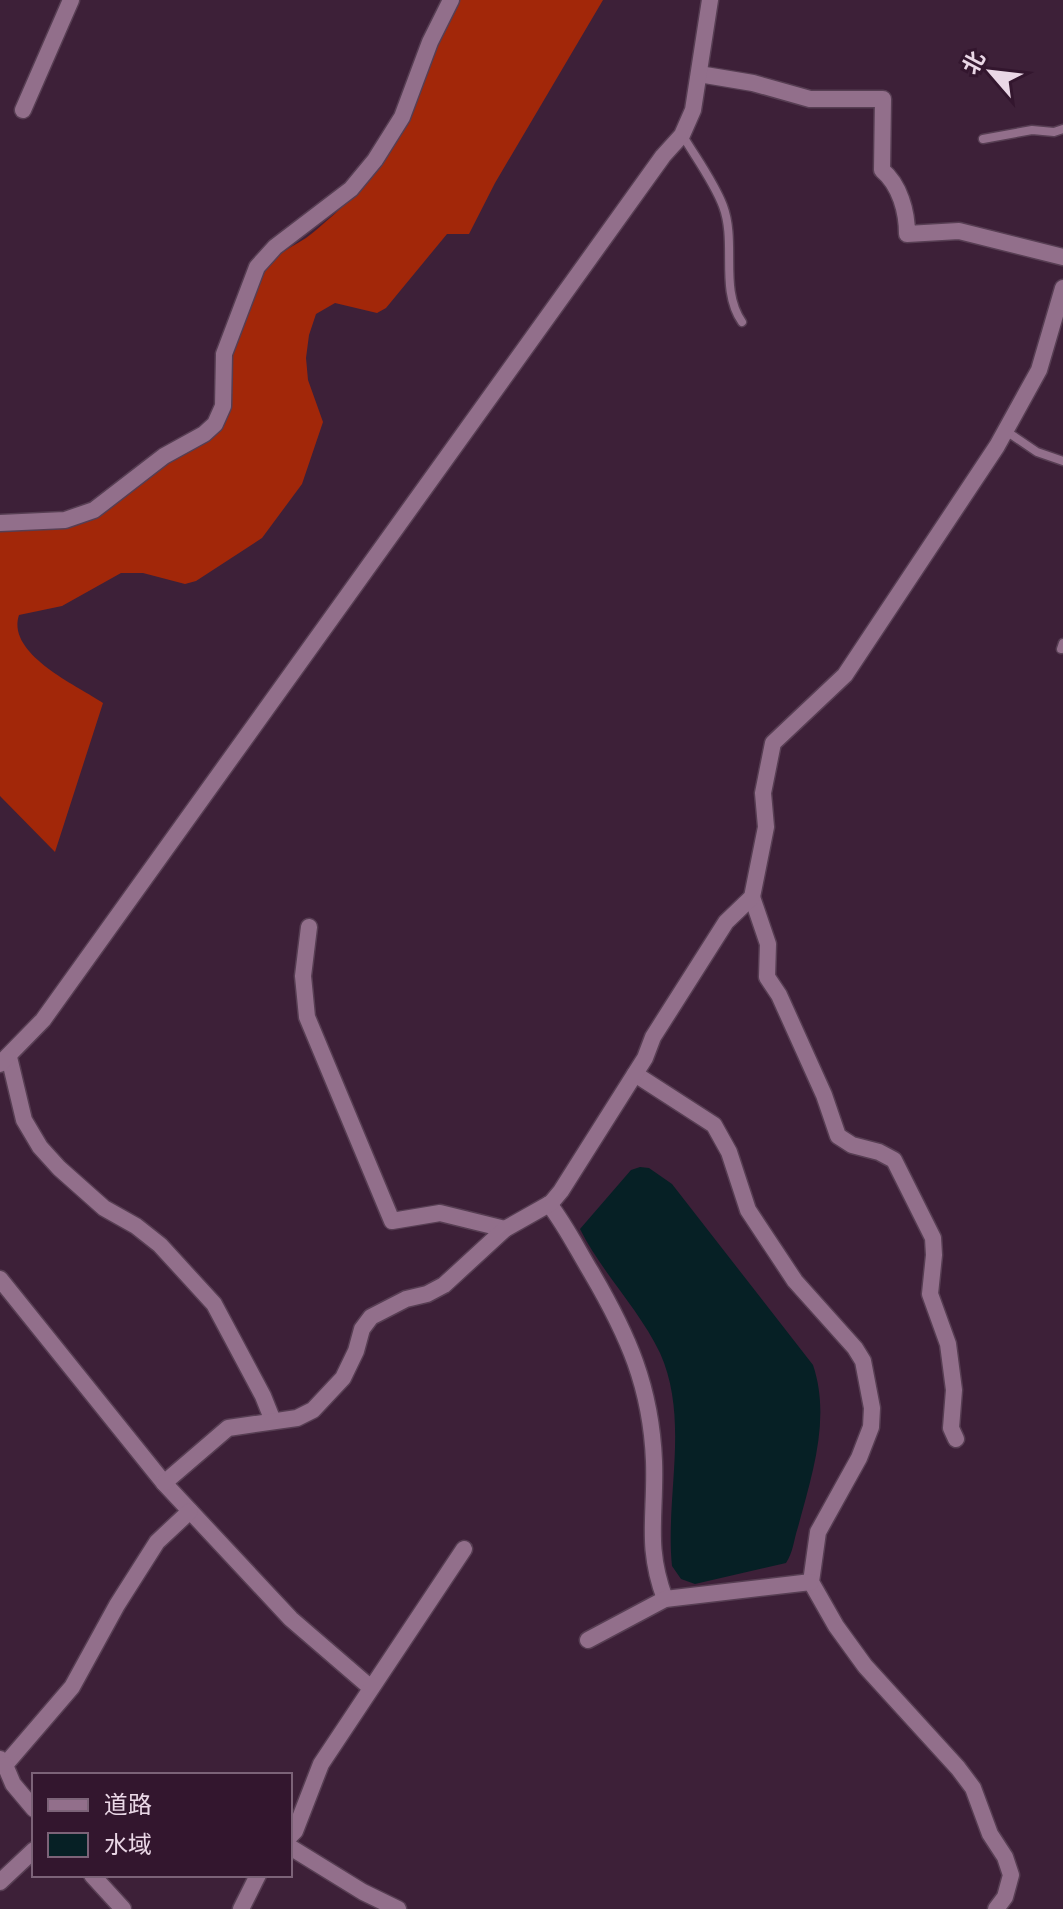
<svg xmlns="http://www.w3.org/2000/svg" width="1063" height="1909" font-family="'Crimson Pro','Noto Sans SC',serif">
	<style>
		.forest { fill: #a22709 }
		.water { fill: #062025 }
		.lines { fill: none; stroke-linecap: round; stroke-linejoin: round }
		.lane-casing { stroke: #573e53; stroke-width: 11 }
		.street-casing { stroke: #573e53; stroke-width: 19 }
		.lane { stroke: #926f8b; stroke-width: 8 }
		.street { stroke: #926f8b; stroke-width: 16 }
	</style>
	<rect width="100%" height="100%" fill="#3d2038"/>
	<path class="forest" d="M460,0H603L495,183L469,234H447L386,308L377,313L335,303L316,314L309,335L306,358L308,380L323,422L302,484L262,538L196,581L185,584L143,573H121L62,606L19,615C6,654 76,685 103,703L55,852L0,796V531L60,527L213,434L228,356L266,266C278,253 292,247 306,238C326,223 367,185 381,166C418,115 426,52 460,0Z"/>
	<path class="water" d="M640,1167L649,1168L672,1184L813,1365C831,1418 812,1475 798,1527C794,1539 793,1553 786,1563L695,1584L681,1579L672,1566C665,1496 690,1420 660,1353C639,1309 602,1273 580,1229L631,1170Z"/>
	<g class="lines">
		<defs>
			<g id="lane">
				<path d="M683,136C696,158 714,182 723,206C737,243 719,289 742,322"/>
				<polyline points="983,139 1032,130 1054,132 1063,129"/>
				<polyline points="1006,431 1037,452 1063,461"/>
				<polyline points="1061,649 1063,643"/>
			</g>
			<g id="street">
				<path d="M699,74L753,83L810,99H883L882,170C900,185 907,212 907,234L959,231L1063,257"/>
				<polyline points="23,110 71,0"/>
				<polyline points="0,523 65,520 94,510 164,456 204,434 215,424 223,406 224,354 257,267 275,247 351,189 375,160 402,117 430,42 451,0"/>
				<polyline points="752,897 768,944 767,977 779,995 824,1095 838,1136 852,1145 879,1152 894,1160 933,1238 934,1255 930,1294 948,1344 954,1390 951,1428 956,1439"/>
				<polyline points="309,927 303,976 307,1017 392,1221 440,1213 505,1229"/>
				<polyline points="9,1057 24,1120 40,1147 59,1168 104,1208 136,1226 160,1245 214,1304 263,1396 273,1421"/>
				<polyline points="0,1064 43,1020 663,156 682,135 693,110 710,0"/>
				<polyline points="635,1074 714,1125 729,1152 748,1210 795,1281 855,1348 863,1361 872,1408 871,1427 859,1458 818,1532 811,1582 836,1626 865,1666 958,1768 973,1788 990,1834 1005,1857 1011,1875 1005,1897 996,1909"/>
				<path d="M549,1204C566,1226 577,1249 591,1272C628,1335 651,1387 654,1461C656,1515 645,1546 665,1599"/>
				<polyline points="0,1279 164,1483 291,1619 371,1688"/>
				<polyline points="164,1483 228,1428 297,1418 313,1410 343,1378 356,1351 362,1329 371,1317 406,1299 427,1294 444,1285 505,1229 551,1203 561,1191 645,1058 653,1037 726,922 752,897 766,827 763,793 773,743 845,675 997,446 1039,370 1063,288"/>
				<polyline points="588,1640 665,1599 811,1582"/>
				<polyline points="0,1759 5,1765 72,1687 117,1605 157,1542 190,1511"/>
				<polyline points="5,1765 13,1784 34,1809"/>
				<polyline points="290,1836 295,1831 321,1764 464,1549"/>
				<polyline points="290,1847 363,1892 398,1909"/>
				<polyline points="92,1875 123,1909"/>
				<polyline points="0,1882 34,1850"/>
				<polyline points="241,1909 258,1875"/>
			</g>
		</defs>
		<use href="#lane" class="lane-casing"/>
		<use href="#street" class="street-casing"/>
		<use href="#lane" class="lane"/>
		<use href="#street" class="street"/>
	</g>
	<rect x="32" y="1773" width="260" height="104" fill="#33162e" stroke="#7c6378" stroke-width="2"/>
	<rect x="48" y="1799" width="40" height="12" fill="#926f8b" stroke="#7c6378" stroke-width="2"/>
	<text x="104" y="1813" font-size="24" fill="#ead7e6">道路</text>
	<rect x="48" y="1833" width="40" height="24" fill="#062025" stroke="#7c6378" stroke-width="2"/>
	<text x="104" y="1853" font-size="24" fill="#ead7e6">水域</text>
	<g transform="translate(991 72) rotate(298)" stroke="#33162e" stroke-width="6" paint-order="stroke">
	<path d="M0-6L14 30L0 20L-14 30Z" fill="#ead7e6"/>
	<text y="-12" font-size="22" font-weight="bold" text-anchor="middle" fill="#ead7e6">北</text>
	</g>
</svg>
